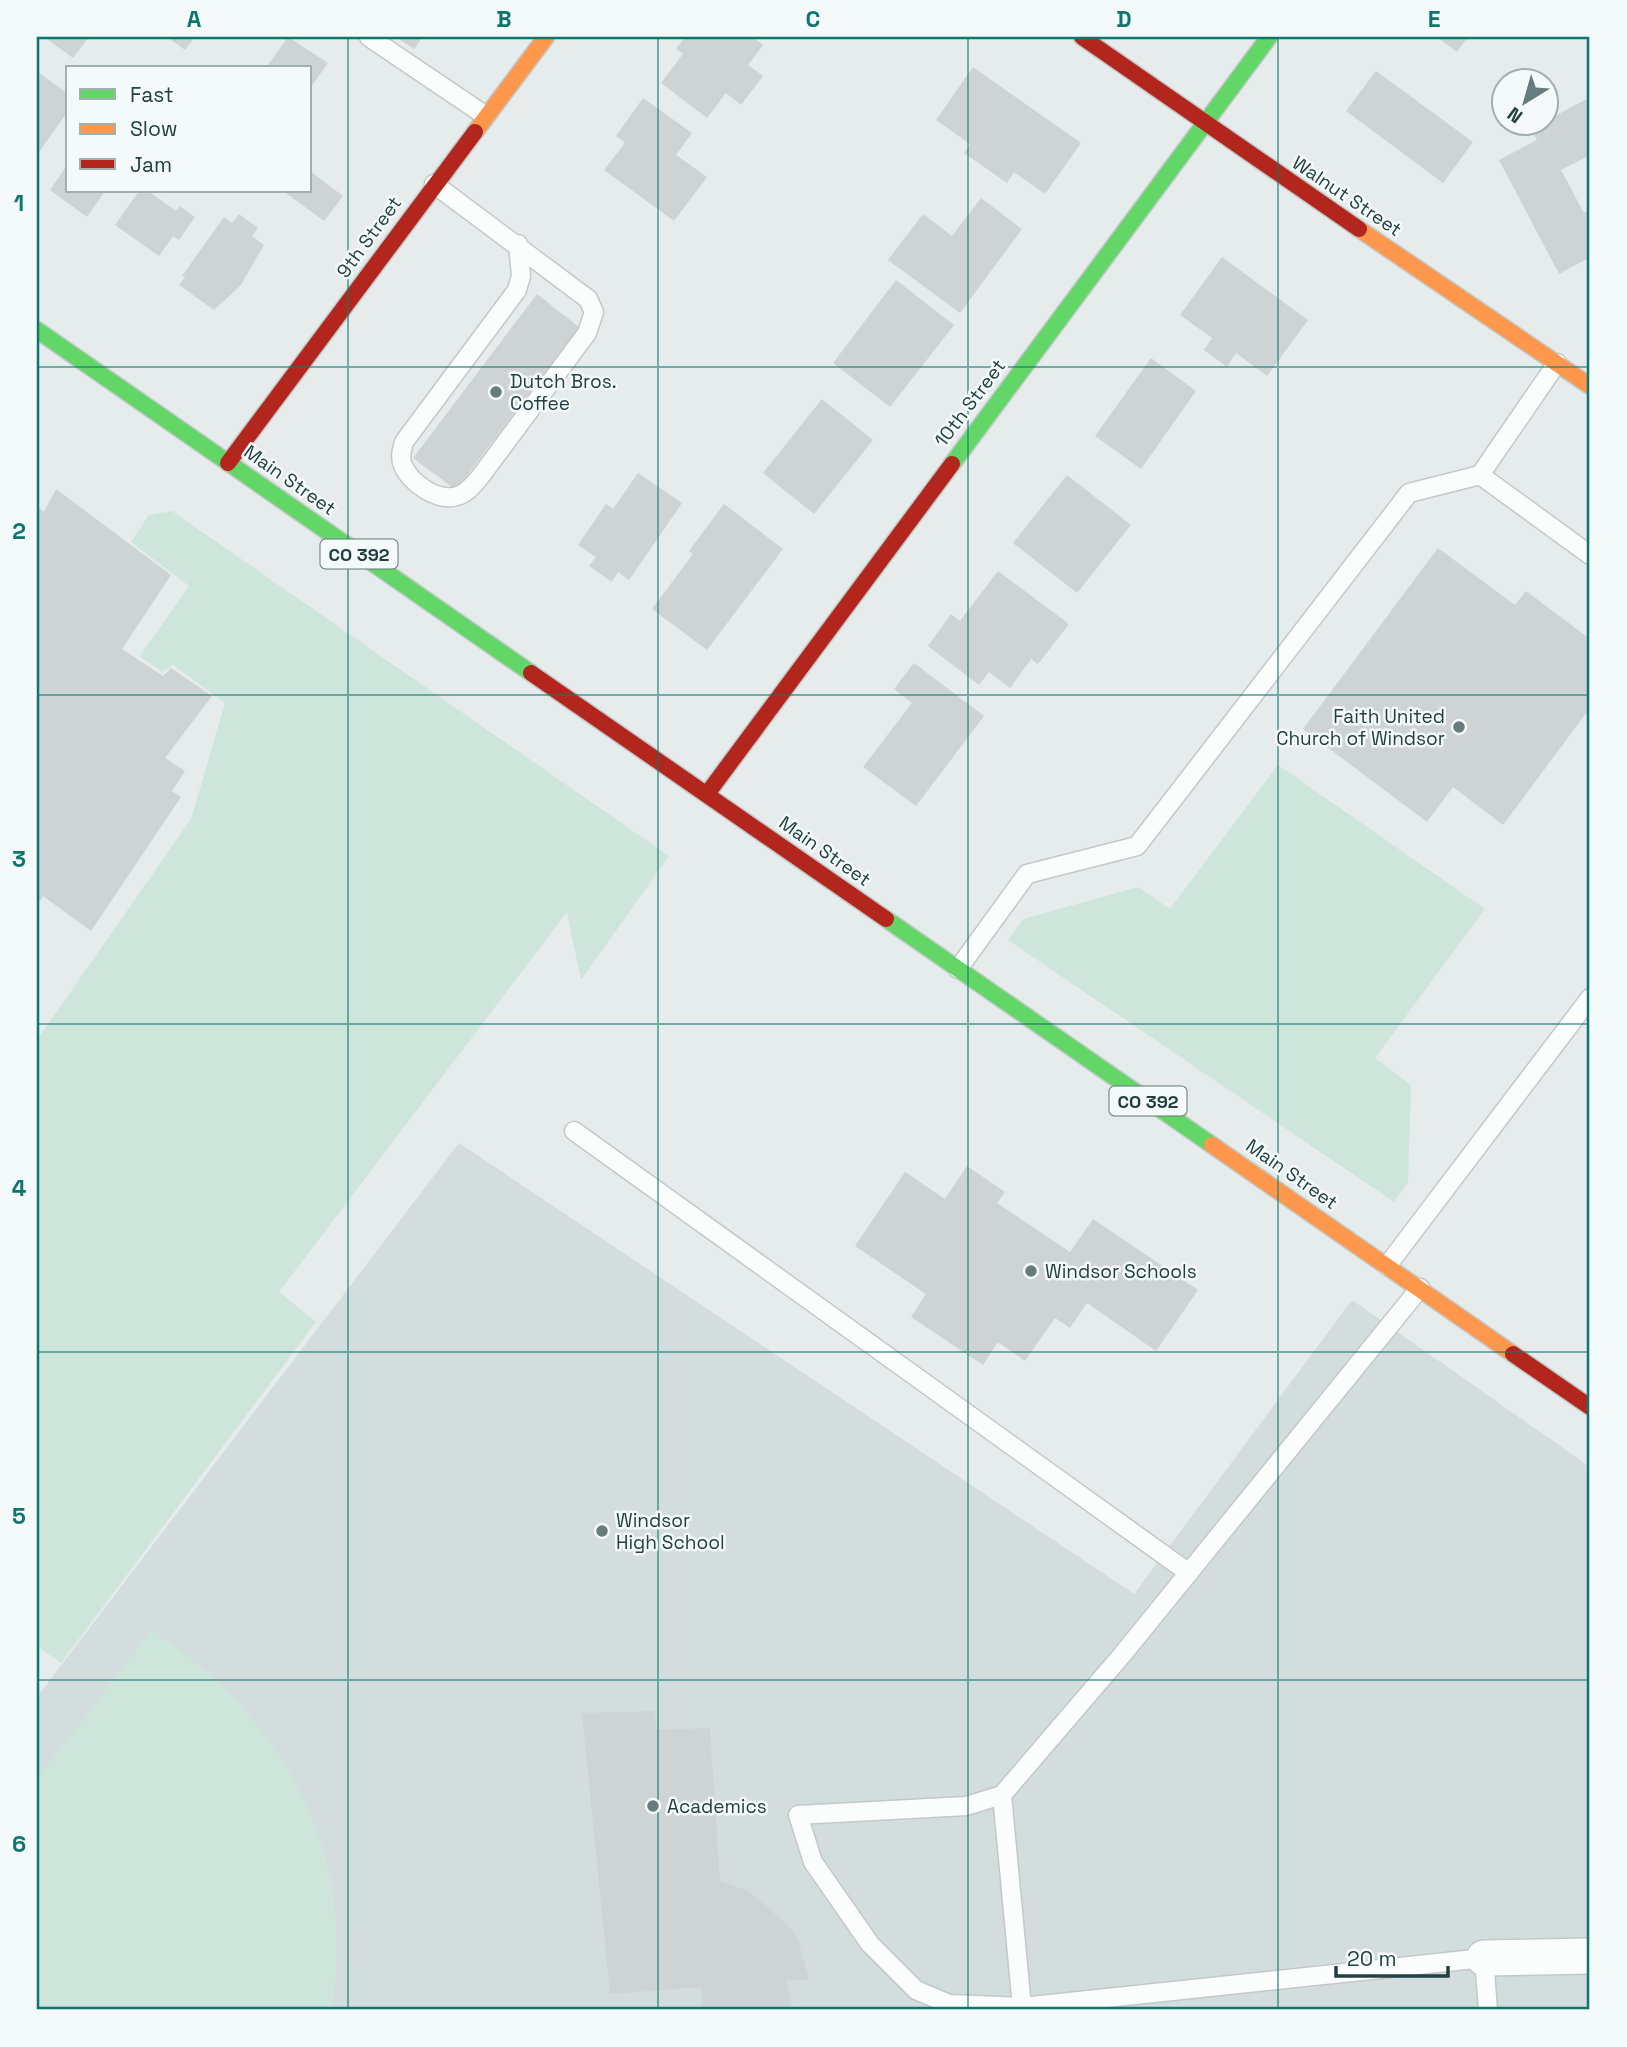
<svg xmlns="http://www.w3.org/2000/svg" width="1627" height="2047" font-family="'Space Grotesk',sans-serif">
	<style>
		.built { fill: #d3dddd }
		.green { fill: #cee5dc }
		.building { fill: #ced4d3 }
		.lines { fill: none; stroke-linecap: round; stroke-linejoin: round }
		.lane-casing { stroke: #c3c8c8; stroke-width: 21 }
		.street-casing { stroke: #c3c8c8; stroke-width: 38 }
		.fast-casing { stroke: #c1c9c9; stroke-width: 19 }
		.slow-casing { stroke: #c1c9c9; stroke-width: 19 }
		.jam-casing { stroke: #c1c9c9; stroke-width: 19 }
		.lane { stroke: #fbfcfc; stroke-width: 18 }
		.street { stroke: #fbfcfc; stroke-width: 35 }
		.fast { stroke: #63d668; stroke-width: 16 }
		.slow { stroke: #ff974d; stroke-width: 16 }
		.jam { stroke: #b3261e; stroke-width: 16 }
		.grid { fill: none; stroke: #0f766e; stroke-width: 2; stroke-opacity: 0.55 }
		.poi-dot { fill: #677c7c; stroke: #f4faf9; stroke-width: 2.5 }
		.labels { text-anchor: middle; dominant-baseline: central; stroke-width: 5; stroke-linejoin: round; paint-order: stroke }
		.shield { fill: #f4faf9; stroke: #617878; stroke-width: 2 }
		.shield-label { font-size: 18px; font-weight: bold; fill: #224041 }
		.street-label { font-size: 19px; fill: #224041; stroke: #f4faf9 }
		.poi-label { font-size: 19px; fill: #224041; stroke: #f4faf9; text-anchor: start }
		.neatline { fill: none; stroke: #0f766e; stroke-width: 2.5 }
		.grid-label { font-size: 23px; text-anchor: middle; font-weight: bold; fill: #0f766e }
	</style>
	<rect width="100%" height="100%" fill="#e6ebeb"/>
	<polygon class="built" points="459,1143 1134,1594 1352,1300 1590,1467 1590,2010 37,2010 37,1697"/>
	<g class="green">
		<polygon points="172,511 669,856 581,980 567,912 279,1292 316,1322 61,1663 37,1646 37,1040 191,819 225,703 173,665 162,672 140,656 189,586 131,542 149,515"/>
		<polygon points="1278,765 1485,909 1375,1058 1411,1085 1408,1182 1394,1202 1008,940 1023,919 1138,887 1170,909"/>
		<path d="M152,1630C285,1719 356,1848 332,2010H37V1779Z"/>
	</g>
	<g class="building">
		<polygon points="44,37 89,37 73,58"/>
		<polygon points="167,37 195,37 185,50"/>
		<polygon points="288,37 328,63 310,88 310,68 266,68"/>
		<polygon points="396,37 423,37 414,49"/>
		<polygon points="685,37 753,37 763,45 748,65 763,76 741,105 726,93 707,118 661,83 683,54 676,49"/>
		<polygon points="1437,37 1468,37 1457,52"/>
		<polygon points="973,67 1081,143 1045,194 1014,172 1007,183 964,153 970,144 936,120"/>
		<polygon points="1376,71 1473,142 1443,183 1346,111"/>
		<polygon points="38,72 68,94 68,111 37,155"/>
		<polygon points="1590,97 1590,155 1561,170 1584,213 1590,209 1590,257 1559,274 1499,160 1537,140 1531,129"/>
		<polygon points="643,98 692,133 676,155 707,177 674,221 604,170 625,143 616,136"/>
		<polygon points="68,164 68,191 105,191 87,217 50,190"/>
		<polygon points="310,171 343,196 324,221 283,191 310,191"/>
		<polygon points="139,191 148,191 176,211 180,206 195,217 179,240 173,236 159,256 115,225"/>
		<polygon points="981,198 1022,229 960,313 888,260 923,214 952,236"/>
		<polygon points="239,214 258,228 252,236 264,245 240,286 214,310 179,285 185,277 182,276 224,217 232,223"/>
		<polygon points="1222,257 1308,320 1267,376 1236,353 1227,367 1204,350 1212,338 1180,315"/>
		<polygon points="896,280 954,325 890,407 833,363"/>
		<polygon points="537,294 579,327 456,490 413,458"/>
		<polygon points="1151,358 1196,391 1141,469 1095,436"/>
		<polygon points="822,399 873,440 814,514 763,473"/>
		<polygon points="638,473 682,503 629,580 618,572 612,582 589,566 596,557 578,545 606,504 613,509"/>
		<polygon points="1067,475 1131,525 1077,593 1013,543"/>
		<polygon points="56,489 171,575 122,649 163,676 171,668 212,696 165,758 185,771 172,791 181,797 91,931 43,896 37,906 37,507 44,512"/>
		<polygon points="724,504 783,549 707,650 652,609 693,554 689,551"/>
		<polygon points="1438,548 1515,605 1526,591 1590,639 1590,708 1503,825 1453,787 1427,822 1303,729"/>
		<polygon points="998,571 1069,624 1038,664 1031,659 1010,688 989,672 979,685 928,646 951,614 960,621"/>
		<polygon points="914,663 984,716 916,806 863,767 912,703 894,689"/>
		<polygon points="967,1166 1005,1192 997,1203 1070,1252 1093,1219 1198,1290 1156,1351 1087,1303 1070,1328 1055,1318 1025,1361 998,1342 983,1365 911,1317 926,1294 855,1246 905,1172 945,1199"/>
		<polygon points="655,1711 656,1730 710,1728 720,1881 747,1890 788,1925 798,1940 809,1980 786,1981 793,2010 703,2010 701,1987 610,1994 582,1713"/>
	</g>
	<g class="lines">
		<defs>
			<g id="lane">
				<polyline points="369,37 486,116"/>
				<path d="M434,184L588,299L594,312L587,333L480,477C474,484 469,491 460,495C439,504 409,483 402,463C400,456 402,449 404,442L517,290L521,276L518,244"/>
				<polyline points="1480,475 1557,363"/>
				<polyline points="958,969 1027,874 1137,846 1409,493 1480,475 1590,555"/>
				<polyline points="574,1131 1189,1573"/>
				<polyline points="1387,1266 1590,998"/>
				<polyline points="1420,1288 1122,1655 1002,1795 1022,2007 1484,1958 1488,2010"/>
				<polyline points="1002,1795 966,1806 798,1815 813,1862 870,1944 916,1990 949,2004 1022,2007"/>
			</g>
			<polyline id="street" points="1484,1958 1590,1956"/>
			<g id="fast">
				<polyline points="37,330 531,673"/>
				<polyline points="952,464 1269,37"/>
				<polyline points="886,919 1212,1145"/>
			</g>
			<g id="slow">
				<polyline points="475,132 546,37"/>
				<polyline points="1359,229 1590,386"/>
				<polyline points="1212,1145 1513,1354"/>
			</g>
			<g id="jam">
				<polyline points="1082,37 1359,229"/>
				<polyline points="228,463 475,132"/>
				<polyline points="531,673 886,919"/>
				<polyline points="707,794 952,464"/>
				<polyline points="1513,1354 1590,1407"/>
			</g>
		</defs>
		<use href="#lane" class="lane-casing"/>
		<use href="#street" class="street-casing"/>
		<use href="#fast" class="fast-casing"/>
		<use href="#slow" class="slow-casing"/>
		<use href="#jam" class="jam-casing"/>
		<use href="#lane" class="lane"/>
		<use href="#street" class="street"/>
		<use href="#fast" class="fast"/>
		<use href="#slow" class="slow"/>
		<use href="#jam" class="jam"/>
	</g>
	<path class="grid" d="M348,37V2010M658,37V2010M968,37V2010M1278,37V2010M37,367H1590M37,695H1590M37,1024H1590M37,1352H1590M37,1680H1590"/>
	<g class="poi-dot">
		<circle cx="496" cy="392" r="7"/>
		<circle cx="1459" cy="727" r="7"/>
		<circle cx="1031" cy="1271" r="7"/>
		<circle cx="602" cy="1531" r="7"/>
		<circle cx="653" cy="1806" r="7"/>
	</g>
	<g class="labels">
		<g class="shield">
			<rect x="320.5" y="539.5" width="77" height="29" rx="5"/>
			<rect x="1109.5" y="1086.5" width="77" height="29" rx="5"/>
		</g>
		<g class="shield-label">
			<text x="359" y="554">CO 392</text>
			<text x="1148" y="1101">CO 392</text>
		</g>
		<g class="street-label">
			<text transform="translate(1347 196) rotate(34)">Walnut Street</text>
			<text transform="translate(369 237) rotate(-54)">9th Street</text>
			<text transform="translate(970 403) rotate(-53)">10th Street</text>
			<text transform="translate(290 480) rotate(35)">Main Street</text>
			<text transform="translate(825 851) rotate(35)">Main Street</text>
			<text transform="translate(1292 1174) rotate(35)">Main Street</text>
		</g>
		<g class="poi-label">
			<text x="510" y="381">Dutch Bros.<tspan x="510" dy="22">Coffee</tspan></text>
			<text x="1445" y="716" text-anchor="end">Faith United<tspan x="1445" dy="22">Church of Windsor</tspan></text>
			<text x="1045" y="1271">Windsor Schools</text>
			<text x="616" y="1520">Windsor<tspan x="616" dy="22">High School</tspan></text>
			<text x="667" y="1806">Academics</text>
		</g>
	</g>
	<rect width="1627" height="2047" fill="none" stroke="#f4faf9" stroke-width="77"/>
	<rect x="66" y="66" width="245" height="126" fill="#f4faf9" stroke="#a0b0af" stroke-width="2"/>
	<rect x="80" y="89" width="35" height="10" fill="#63d668" stroke="#a0b0af" stroke-width="2"/>
	<text x="130" y="102" font-size="21" fill="#224041">Fast</text>
	<rect x="80" y="124" width="35" height="10" fill="#ff974d" stroke="#a0b0af" stroke-width="2"/>
	<text x="130" y="136" font-size="21" fill="#224041">Slow</text>
	<rect x="80" y="159" width="35" height="10" fill="#b3261e" stroke="#a0b0af" stroke-width="2"/>
	<text x="130" y="172" font-size="21" fill="#224041">Jam</text>
	<g transform="translate(1525 102) rotate(217)"><circle r="33" fill="#f4faf9" stroke="#a0b0af" stroke-width="2"/>
	<path d="M0-5L12 26L0 18L-12 26Z" fill="#677c7c"/>
	<text y="-10" font-size="19" font-weight="bold" text-anchor="middle" fill="#224041">N</text>
	</g>
	<path d="M1336 1966v10h112v-10" fill="none" stroke="#224041" stroke-width="3.5"/>
	<text x="1347" y="1966" font-size="21" fill="#224041" stroke="#f4faf9" stroke-width="5" paint-order="stroke">20 m</text>
	<rect x="38" y="38" width="1550" height="1970" class="neatline"/>
	<g class="grid-label">
		<text x="194" y="27">A</text>
		<text x="504" y="27">B</text>
		<text x="813" y="27">C</text>
		<text x="1124" y="27">D</text>
		<text x="1434" y="27">E</text>
		<text x="19" y="211">1</text>
		<text x="19" y="539">2</text>
		<text x="19" y="867">3</text>
		<text x="19" y="1196">4</text>
		<text x="19" y="1524">5</text>
		<text x="19" y="1852">6</text>
	</g>
</svg>
